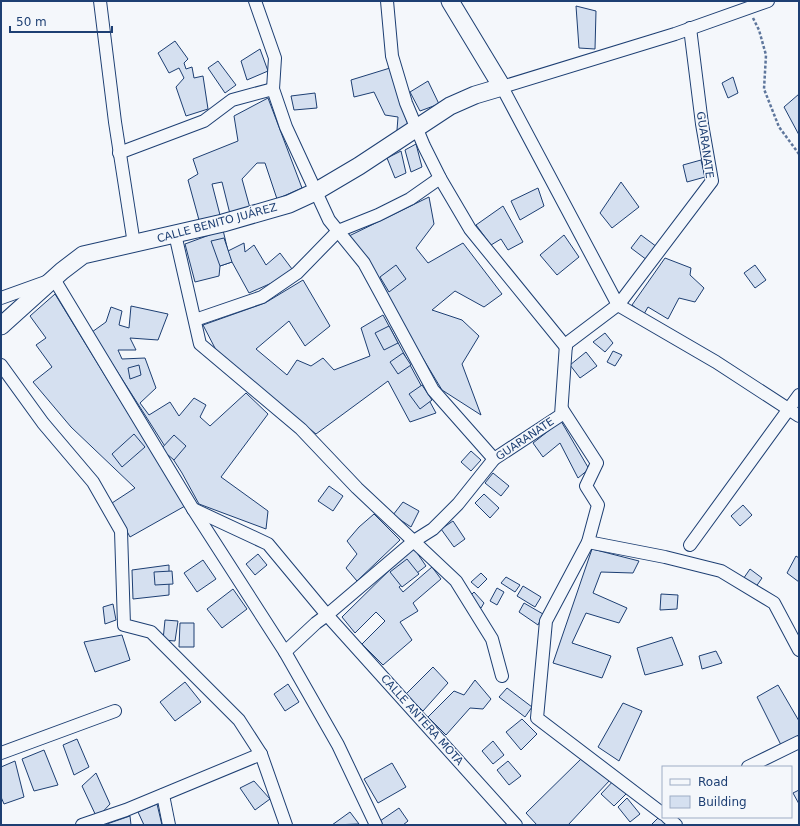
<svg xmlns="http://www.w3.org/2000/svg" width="800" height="826" font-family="'DejaVu Sans',sans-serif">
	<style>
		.building { fill: #d5e0f0; stroke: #1d3f73 }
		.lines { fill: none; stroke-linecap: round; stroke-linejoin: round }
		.minor-casing { stroke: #1d3f73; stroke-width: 14 }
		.secondary-casing { stroke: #1d3f73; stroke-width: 19 }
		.path { stroke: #5e769c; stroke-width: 2.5; stroke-dasharray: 3 2; stroke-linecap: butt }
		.minor { stroke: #f4f7fb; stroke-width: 12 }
		.secondary { stroke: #f4f7fb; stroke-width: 17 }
		.labels { text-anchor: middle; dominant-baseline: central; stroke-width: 3; stroke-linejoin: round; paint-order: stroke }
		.street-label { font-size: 11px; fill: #1d3f73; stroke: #f4f7fb }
	</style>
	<rect width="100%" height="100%" fill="#f4f7fb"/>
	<g class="building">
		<polygon points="576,6 596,11 595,49 579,48"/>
		<polygon points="175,41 188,59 184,63 186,69 192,67 194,78 203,76 208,109 186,116 176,87 184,78 179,68 169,73 158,53"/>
		<polygon points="260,49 268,71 247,80 241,61"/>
		<polygon points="218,61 236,85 225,93 208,68"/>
		<polygon points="390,68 409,128 397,130 398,117 385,115 374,92 354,97 351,80"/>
		<polygon points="733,77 738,93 728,98 722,83"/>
		<polygon points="428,81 439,104 420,111 410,92"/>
		<polygon points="315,93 317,108 294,110 291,96"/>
		<polygon points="799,94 799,135 784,107"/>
		<polygon points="268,98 302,188 277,199 265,163 257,163 242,179 250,208 230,214 222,182 212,184 220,215 199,220 188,180 198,174 193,159 238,141 234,116"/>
		<polygon points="416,144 422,167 411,172 405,150"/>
		<polygon points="401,151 406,173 395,178 387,158"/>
		<polygon points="701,160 705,177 687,182 683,165"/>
		<polygon points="621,182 639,207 612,228 600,213"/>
		<polygon points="538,188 544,206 520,220 511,201"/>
		<polygon points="429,197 434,224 416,248 428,263 463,243 502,294 484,307 455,291 432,310 462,320 479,336 462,364 481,415 442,390 349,236"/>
		<polygon points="503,206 523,242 508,250 501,239 491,245 476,225"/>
		<polygon points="223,230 228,251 244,243 245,252 254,245 266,265 280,253 292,269 274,282 249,293 232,262 220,266 219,276 195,282 185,244"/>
		<polygon points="564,235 579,257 557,275 540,255"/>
		<polygon points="641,235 657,247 647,260 631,248"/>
		<polygon points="224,238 232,262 220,266 211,241"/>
		<polygon points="665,258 691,268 690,275 704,288 695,302 679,298 668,319 648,307 644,314 632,305"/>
		<polygon points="396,265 406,279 389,292 380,277"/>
		<polygon points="755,265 766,280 755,288 744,273"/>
		<polygon points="303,280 330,326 305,346 289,321 256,349 287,375 297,360 311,366 323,358 334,370 370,356 361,328 383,315 436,413 410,422 388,381 316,434 216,350 203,325 265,303"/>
		<polygon points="55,294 185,506 130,537 112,503 135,488 71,427 33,382 52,367 36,345 46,338 30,316"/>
		<polygon points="131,306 168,314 158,340 130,338 136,350 118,350 122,359 145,358 156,388 140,403 149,415 170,402 179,416 194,398 206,405 200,417 210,426 246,393 268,414 221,477 268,511 266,529 199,504 182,473 92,332 106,322 111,307 122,311 119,325 129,328"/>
		<polygon points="389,326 398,343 384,350 375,333"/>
		<polygon points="605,333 613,343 605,352 593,342"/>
		<polygon points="613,351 622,355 615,366 607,362"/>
		<polygon points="586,352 597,366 580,378 570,365"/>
		<polygon points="403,353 411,365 398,374 390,362"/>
		<polygon points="139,365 141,375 130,379 128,368"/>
		<polygon points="422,385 432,400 420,409 409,394"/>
		<polygon points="561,421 589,469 578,478 560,443 543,457 533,443"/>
		<polygon points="134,434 145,447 122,467 112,454"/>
		<polygon points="174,435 186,446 174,460 161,449"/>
		<polygon points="471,451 481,460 471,471 461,462"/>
		<polygon points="493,473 509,486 501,496 485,483"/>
		<polygon points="329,486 343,496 333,511 318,501"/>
		<polygon points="484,494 499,508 490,518 475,503"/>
		<polygon points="403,502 419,511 411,527 393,515"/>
		<polygon points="743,505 752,515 740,526 731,516"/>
		<polygon points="374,514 400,540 357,581 346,568 357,554 347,541 359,527"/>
		<polygon points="453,521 465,539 454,547 441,529"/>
		<polygon points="413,547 426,566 399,587 403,592 432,567 441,579 413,603 418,611 400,622 412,640 383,665 362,644 385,621 376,612 355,633 342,617"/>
		<polygon points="592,549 639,561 633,573 601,572 593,593 627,608 619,623 586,613 572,643 611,656 602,678 553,663"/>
		<polygon points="258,554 267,565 255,575 246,564"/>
		<polygon points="796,556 799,558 799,582 787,573"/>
		<polygon points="407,559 419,574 402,587 390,572"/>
		<polygon points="203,560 216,579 197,592 184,573"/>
		<polygon points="169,565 169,595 133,599 132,570"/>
		<polygon points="750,569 762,578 751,594 739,585"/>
		<polygon points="172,571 173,584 155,585 154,572"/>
		<polygon points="481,573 487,579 478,588 471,582"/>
		<polygon points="506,577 520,585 515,592 501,583"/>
		<polygon points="523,586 541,597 535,607 517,596"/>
		<polygon points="497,588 504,592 497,605 490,601"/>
		<polygon points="233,589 247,609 222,628 207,609"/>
		<polygon points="474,592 484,603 481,608 469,597"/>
		<polygon points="661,594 678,595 677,609 660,610"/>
		<polygon points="524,603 543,614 538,625 519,612"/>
		<polygon points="113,604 116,620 105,624 103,607"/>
		<polygon points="165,620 178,621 175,641 163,640"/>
		<polygon points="180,623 194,623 194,647 179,647"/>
		<polygon points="122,635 130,660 95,672 84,642"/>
		<polygon points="672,637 683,665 645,675 637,648"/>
		<polygon points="716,651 722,663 702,669 699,656"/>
		<polygon points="433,667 448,683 423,711 406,694"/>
		<polygon points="475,680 491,699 483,709 470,708 446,735 428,717 454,691 464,695"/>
		<polygon points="185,682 201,702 175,721 160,702"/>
		<polygon points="288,684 299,702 285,711 274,694"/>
		<polygon points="778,685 799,721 799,735 781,745 757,697"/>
		<polygon points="507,688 532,707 525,717 499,697"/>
		<polygon points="623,703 642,711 619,761 598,747"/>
		<polygon points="522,719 537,734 521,750 506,732"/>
		<polygon points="77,739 89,767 74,775 63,745"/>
		<polygon points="493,741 504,755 493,764 482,751"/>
		<polygon points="44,750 58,785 34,791 22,759"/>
		<polygon points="582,758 610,780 568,825 537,825 526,813"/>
		<polygon points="15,761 24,797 4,804 1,797 1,767"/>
		<polygon points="508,761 521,776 509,785 497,770"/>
		<polygon points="392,763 406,787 378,803 364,779"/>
		<polygon points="96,773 110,804 97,818 82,786"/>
		<polygon points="616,778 629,791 614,806 601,794"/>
		<polygon points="254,781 270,799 255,810 240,788"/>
		<polygon points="799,790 799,804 793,793"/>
		<polygon points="627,798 640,814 630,822 618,807"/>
		<polygon points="157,804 162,825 144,825 138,812"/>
		<polygon points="399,808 408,821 403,825 382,825 380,821"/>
		<polygon points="350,812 359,824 332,825"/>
		<polygon points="130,816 131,825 104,825"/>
		<polygon points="659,817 666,825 651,825"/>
	</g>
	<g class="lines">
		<defs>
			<g id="minor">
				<polyline points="100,1 115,122 134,244"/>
				<polyline points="255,1 275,58 273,89 286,127 329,220 364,263 433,390 494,459"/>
				<polyline points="387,1 392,56 406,103 424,146 440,178 470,229 566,347"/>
				<polyline points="768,1 675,34 502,87 618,305 716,362 799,416"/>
				<polyline points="119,153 204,121 232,100 273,89"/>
				<polyline points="175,234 200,344 301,429 357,488 456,581 492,639 502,676"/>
				<polyline points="1,298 54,279 193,509 285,652 338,745 376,825"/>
				<polyline points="195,320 262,297 297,273 338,231 378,215 410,199 440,178"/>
				<polyline points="1,365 43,423 93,482 121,531 124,625 151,632 239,720 261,754 286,825"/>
				<polyline points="562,409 597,463 586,486 598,505 588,542 546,621 537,718 663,814"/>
				<polyline points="193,509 268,544 327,615 516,825"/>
				<polyline points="588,542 665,557 721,571 774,603 799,650"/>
				<polyline points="690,545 799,395"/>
				<polyline points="285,652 316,623 327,615 414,541 433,529 458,504 494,459 561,415 566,344 619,304 712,181 702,124 690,28"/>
				<polyline points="1,753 115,711"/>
				<polyline points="748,767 799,742"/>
				<polyline points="163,795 169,825"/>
				<polyline points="667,817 676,825"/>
				<polyline points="82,825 126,810 261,754"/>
			</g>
			<polyline id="secondary" points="1,326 62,271 83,255 223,223 289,204 315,192 359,166 450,106 475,95 502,87 450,1"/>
		</defs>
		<use href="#minor" class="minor-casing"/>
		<use href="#secondary" class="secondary-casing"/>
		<polyline class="path" points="753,18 759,30 766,55 764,89 779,127 799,154"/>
		<use href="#minor" class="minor"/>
		<use href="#secondary" class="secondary"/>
	</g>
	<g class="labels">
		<g class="street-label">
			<text transform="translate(705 145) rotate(82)">GUARANATE</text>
			<text transform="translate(217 223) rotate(-15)">CALLE BENITO JUÁREZ</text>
			<text transform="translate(525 439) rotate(-34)">GUARANATE</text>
			<text transform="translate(422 720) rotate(48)">CALLE ANTERA MOTA</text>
		</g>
	</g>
	<rect width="800" height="826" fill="none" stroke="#1d3f73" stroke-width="4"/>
	<rect x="662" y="766" width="130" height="52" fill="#f4f7fb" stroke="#9eadc5"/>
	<rect x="670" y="779" width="20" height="6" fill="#f4f7fb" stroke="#9eadc5"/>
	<text x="698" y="786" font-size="12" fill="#1d3f73">Road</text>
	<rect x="670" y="796" width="20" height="12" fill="#d5e0f0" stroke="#9eadc5"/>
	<text x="698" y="806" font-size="12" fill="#1d3f73">Building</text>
	<path d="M10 26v6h102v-6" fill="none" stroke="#1d3f73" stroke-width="2"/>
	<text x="16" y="26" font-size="12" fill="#1d3f73" stroke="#f4f7fb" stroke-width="3" paint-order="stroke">50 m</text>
</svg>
